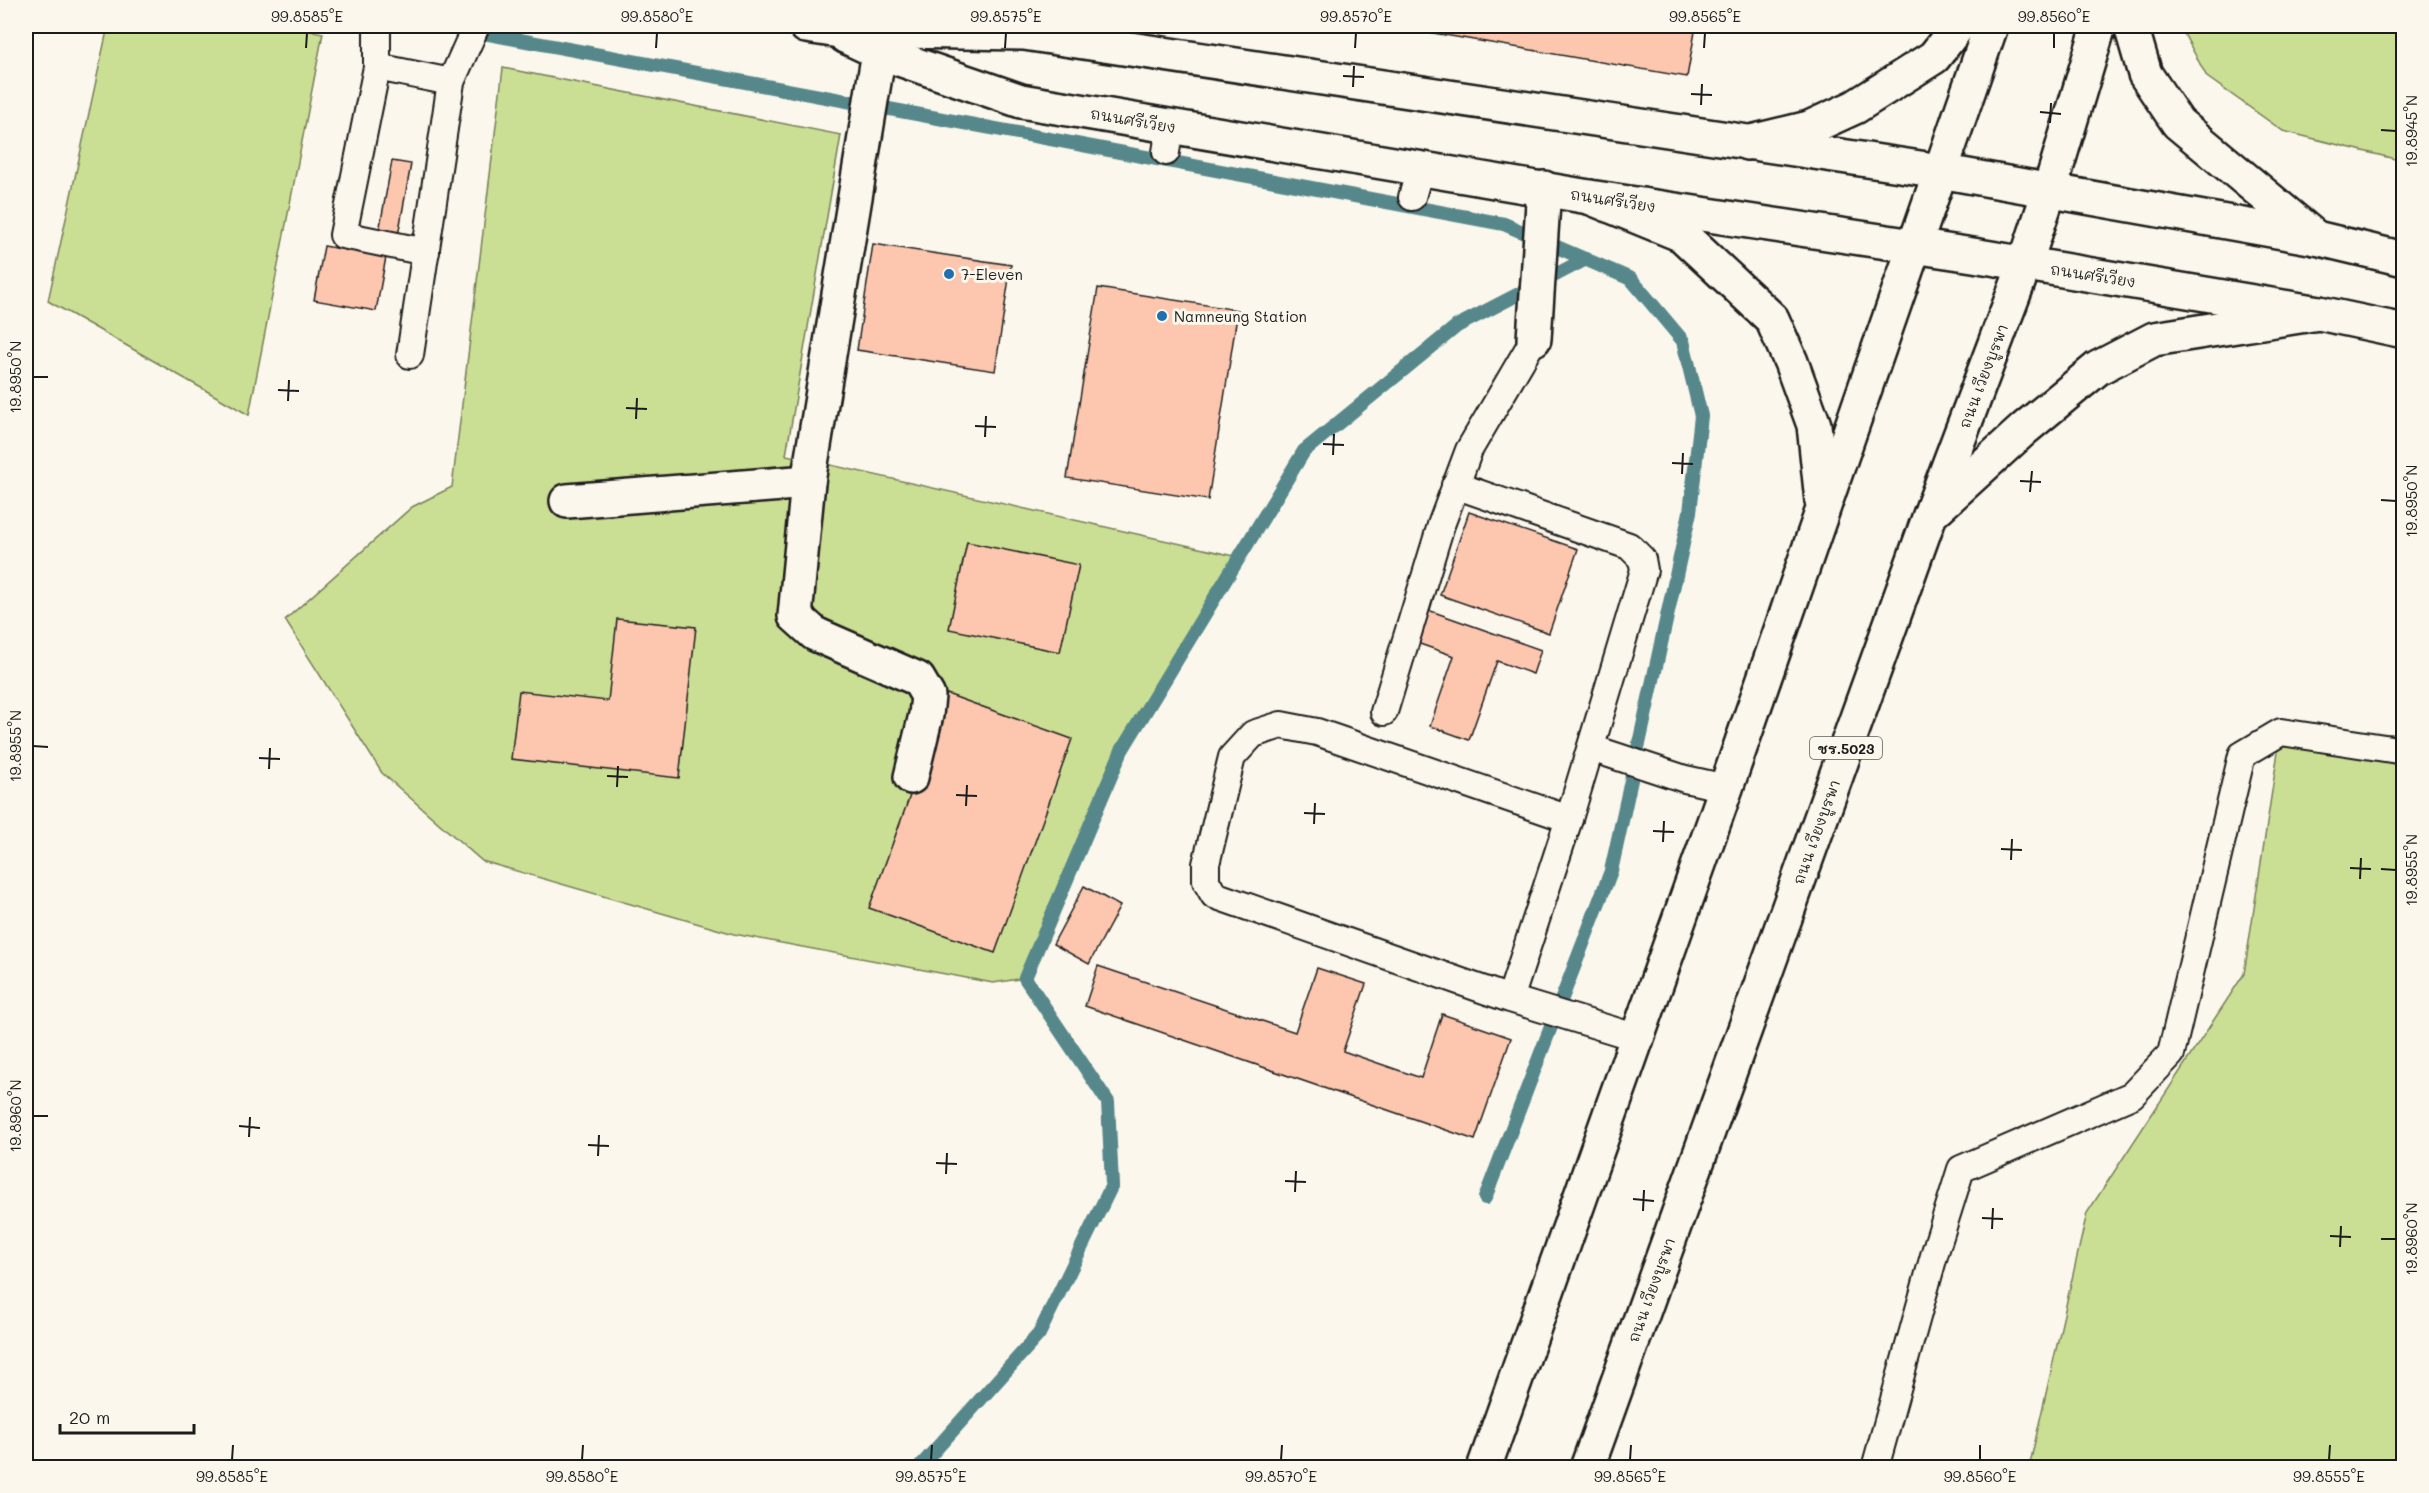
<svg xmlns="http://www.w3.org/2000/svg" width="2429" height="1493" font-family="Mali,'Playpen Sans Thai',sans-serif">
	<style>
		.green { fill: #cbdf94; stroke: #747e58; stroke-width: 1.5 }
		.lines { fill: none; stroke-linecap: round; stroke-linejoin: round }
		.stream { stroke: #57878b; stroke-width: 14 }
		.building { fill: #fdc7af; stroke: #1c1c1c; stroke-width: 1.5 }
		.lane-casing { stroke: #1c1c1c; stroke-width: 30 }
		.street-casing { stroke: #1c1c1c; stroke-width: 38 }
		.secondary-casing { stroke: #1c1c1c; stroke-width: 38 }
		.primary-casing { stroke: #1c1c1c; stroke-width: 38 }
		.lane { stroke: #fbf7ec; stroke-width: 26 }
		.street { stroke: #fbf7ec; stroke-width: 33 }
		.secondary { stroke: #fbf7ec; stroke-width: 33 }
		.primary { stroke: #fbf7ec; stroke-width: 33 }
		.ticks { fill: none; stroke: #1c1c1c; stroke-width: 2 }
		.poi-dot { fill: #1f6fb2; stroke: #fbf7ec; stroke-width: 2 }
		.labels { text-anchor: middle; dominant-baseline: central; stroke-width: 6; stroke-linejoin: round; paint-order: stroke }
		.shield { fill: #fbf7ec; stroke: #5f5e5a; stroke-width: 1.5 }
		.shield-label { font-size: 14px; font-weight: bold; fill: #1c1c1c }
		.street-label { font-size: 15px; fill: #1c1c1c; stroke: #fbf7ec }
		.poi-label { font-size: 15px; fill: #1c1c1c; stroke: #fbf7ec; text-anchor: start }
		.neatline { fill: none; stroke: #1c1c1c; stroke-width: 2 }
		.ticks-label { font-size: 15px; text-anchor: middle; fill: #1c1c1c }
	</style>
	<rect width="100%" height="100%" fill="#fbf7ec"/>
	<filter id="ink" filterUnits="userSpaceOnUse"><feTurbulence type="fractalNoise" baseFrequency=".0167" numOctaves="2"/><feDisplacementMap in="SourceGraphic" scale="12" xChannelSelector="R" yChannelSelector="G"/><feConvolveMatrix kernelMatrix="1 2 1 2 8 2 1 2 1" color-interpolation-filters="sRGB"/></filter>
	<g filter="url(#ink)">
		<g class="green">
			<polygon points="108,26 289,26 323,33 249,415 48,301"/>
			<polygon points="2180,26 2403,26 2403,161 2283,131 2207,77"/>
			<polygon points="503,68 841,135 786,455 1239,557 1122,750 1025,978 993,983 734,934 482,861 382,773 285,620 412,507 452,487"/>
			<polygon points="2281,732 2403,734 2403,1467 2029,1468 2087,1213 2244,974"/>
		</g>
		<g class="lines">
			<g class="stream">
				<polyline points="446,26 1504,224 1631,279 1683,341 1701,416 1690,512 1611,871 1485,1198"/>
				<polyline points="919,1468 1039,1334 1112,1185 1108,1102 1025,978 1122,750 1304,451 1457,326 1586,259"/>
			</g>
		</g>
		<g class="building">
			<polygon points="1393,26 1696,26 1687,77"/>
			<polygon points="392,161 411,164 397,241 378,237"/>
			<polygon points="873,244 1011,265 995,371 857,350"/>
			<polygon points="324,246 386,257 376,311 314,300"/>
			<polygon points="1098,288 1238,310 1208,500 1067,478"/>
			<polygon points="1469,512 1578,549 1549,633 1440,595"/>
			<polygon points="967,542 1079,565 1060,652 949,629"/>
			<polygon points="1428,610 1541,650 1533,674 1497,661 1469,740 1430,726 1454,656 1417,643"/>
			<polygon points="617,619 696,627 679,778 511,759 519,691 608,701"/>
			<polygon points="947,694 1072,739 995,953 869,908"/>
			<polygon points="1084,886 1120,906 1089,964 1053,944"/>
			<polygon points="1098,966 1295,1032 1317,968 1366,984 1343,1051 1421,1078 1442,1014 1511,1038 1475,1140 1085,1006"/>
		</g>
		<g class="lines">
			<defs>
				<g id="lane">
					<polyline points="377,26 377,67 343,235 426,252"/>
					<polyline points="377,67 451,82"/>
					<polyline points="1166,152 1170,127"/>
					<polyline points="1412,197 1420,169"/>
					<polyline points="410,355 451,82 476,26"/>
					<polyline points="1455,485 1629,546 1642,559 1644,570 1569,819"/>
					<polyline points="1384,712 1441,525 1469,450 1534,339"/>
					<polyline points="1591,748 1685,779 1726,788"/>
					<polyline points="1510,999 1569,819 1317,732 1281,725 1253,734 1232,757 1206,864 1206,881 1214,895 1510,999 1635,1037"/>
					<polyline points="1875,1468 1935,1252 1961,1169 2132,1095 2171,1054 2242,755 2281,732 2404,751"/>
				</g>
				<g id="street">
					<polyline points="879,52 808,482 795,616 815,634 918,679 928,696 926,715 911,777"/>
					<polyline points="1534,339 1544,188"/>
					<polyline points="567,501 808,482"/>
				</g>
				<g id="secondary">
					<polyline points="806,26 833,30 1024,33 1940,171 2316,238 2404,259"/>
					<polyline points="845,36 879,52 1021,101 1589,197 1973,255 2319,313 2404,331"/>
				</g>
				<g id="primary">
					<polyline points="2131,26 2145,74 2178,123 2316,238"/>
					<polyline points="1747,143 1809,128 1855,107 1934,57 1958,26"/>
					<polyline points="1589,197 1682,235 1772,319 1791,362 1814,425 1822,501"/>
					<polyline points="1934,511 2024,429 2098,368 2154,339 2319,313"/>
					<polyline points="1484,1468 1726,788 1991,26"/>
					<polyline points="1587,1468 1930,515 2025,264 2050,189 2099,26"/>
				</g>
			</defs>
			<use href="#lane" class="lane-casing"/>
			<use href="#street" class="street-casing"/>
			<use href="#secondary" class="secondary-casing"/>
			<use href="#primary" class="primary-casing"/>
			<use href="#lane" class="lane"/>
			<use href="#street" class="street"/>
			<use href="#secondary" class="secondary"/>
			<use href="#primary" class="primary"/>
		</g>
	</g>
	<path class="ticks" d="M306,48L307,33M656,48L657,33M1005,48L1006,33M1355,48L1356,33M1704,48L1705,33M2054,48V33M1343,76L1364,77M1353,87L1354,66M1691,94L1712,95M1701,105L1702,84M2040,112L2061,114M2050,123L2051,103M2381,130L2396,131M33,377H48M278,390L299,391M288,401L289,380M626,408L647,409M636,419L637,398M975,426L996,427M985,437L986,416M1323,444L1344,445M1333,455L1334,434M1672,463L1693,464M1682,474L1683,453M2020,481L2041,482M2030,492L2032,471M2381,500L2396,501M33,746L48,747M259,758L280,759M269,769L270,748M607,776L628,777M617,787L618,766M956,795L977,796M966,806L967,785M1304,813L1325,814M1314,824L1315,803M1653,831L1674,832M1663,842L1664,821M2001,849L2022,850M2011,860L2012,839M2350,868L2371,869M2381,869L2396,870M2360,879L2361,858M33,1116H48M239,1126L260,1128M249,1137L250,1117M588,1145L609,1146M598,1156L599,1135M936,1163L957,1164M946,1174L947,1153M1285,1181L1306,1182M1295,1192L1296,1171M1633,1199L1654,1201M1643,1211L1644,1190M1982,1218L2003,1219M1992,1229L1993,1208M2330,1236L2351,1237M2381,1239H2396M2340,1247L2341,1226M232,1460L233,1445M582,1460L583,1445M931,1460L932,1445M1281,1460L1282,1445M1630,1460L1631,1445M1980,1460V1445M2329,1460L2330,1445"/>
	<g class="poi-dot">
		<circle cx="949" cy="274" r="6"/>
		<circle cx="1162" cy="316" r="6"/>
	</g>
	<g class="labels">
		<rect class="shield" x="1810" y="737" width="72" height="22" rx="4.5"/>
		<g class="shield-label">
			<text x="1846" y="748">ชร.5023</text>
		</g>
		<g class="street-label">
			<text transform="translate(1133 120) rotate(10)">ถนนศรีเวียง</text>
			<text transform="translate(1613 200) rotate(9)">ถนนศรีเวียง</text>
			<text transform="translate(2093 275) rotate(9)">ถนนศรีเวียง</text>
			<text transform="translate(1983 376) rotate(-69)">ถนน เวียงบูรพา</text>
			<text transform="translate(1816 832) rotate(-70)">ถนน เวียงบูรพา</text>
			<text transform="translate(1651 1290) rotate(-70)">ถนน เวียงบูรพา</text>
		</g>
		<g class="poi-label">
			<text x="961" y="274">7-Eleven</text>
			<text x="1174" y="316">Namneung Station</text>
		</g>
	</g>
	<rect width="2429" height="1493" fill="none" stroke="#fbf7ec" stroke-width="66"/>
	<path d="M60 1424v9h134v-9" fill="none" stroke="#1c1c1c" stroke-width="3"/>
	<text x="69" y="1424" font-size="18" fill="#1c1c1c" stroke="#fbf7ec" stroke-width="4.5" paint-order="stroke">20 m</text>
	<rect x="33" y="33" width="2363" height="1427" class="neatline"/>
	<g class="ticks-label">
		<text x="307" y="22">99.8585°E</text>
		<text x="657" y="22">99.8580°E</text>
		<text x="1006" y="22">99.8575°E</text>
		<text x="1356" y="22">99.8570°E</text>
		<text x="1705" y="22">99.8565°E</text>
		<text x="2054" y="22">99.8560°E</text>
		<text transform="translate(2412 131) rotate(-90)" y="5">19.8945°N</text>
		<text transform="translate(16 377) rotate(-90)" y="5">19.8950°N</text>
		<text transform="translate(2412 501) rotate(-90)" y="5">19.8950°N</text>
		<text transform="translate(16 746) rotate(-90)" y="5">19.8955°N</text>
		<text transform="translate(2412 870) rotate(-90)" y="5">19.8955°N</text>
		<text transform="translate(16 1116) rotate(-90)" y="5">19.8960°N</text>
		<text transform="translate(2412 1239) rotate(-90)" y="5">19.8960°N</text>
		<text x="232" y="1482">99.8585°E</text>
		<text x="582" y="1482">99.8580°E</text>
		<text x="931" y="1482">99.8575°E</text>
		<text x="1281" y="1482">99.8570°E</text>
		<text x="1630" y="1482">99.8565°E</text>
		<text x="1980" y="1482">99.8560°E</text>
		<text x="2329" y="1482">99.8555°E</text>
	</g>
</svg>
